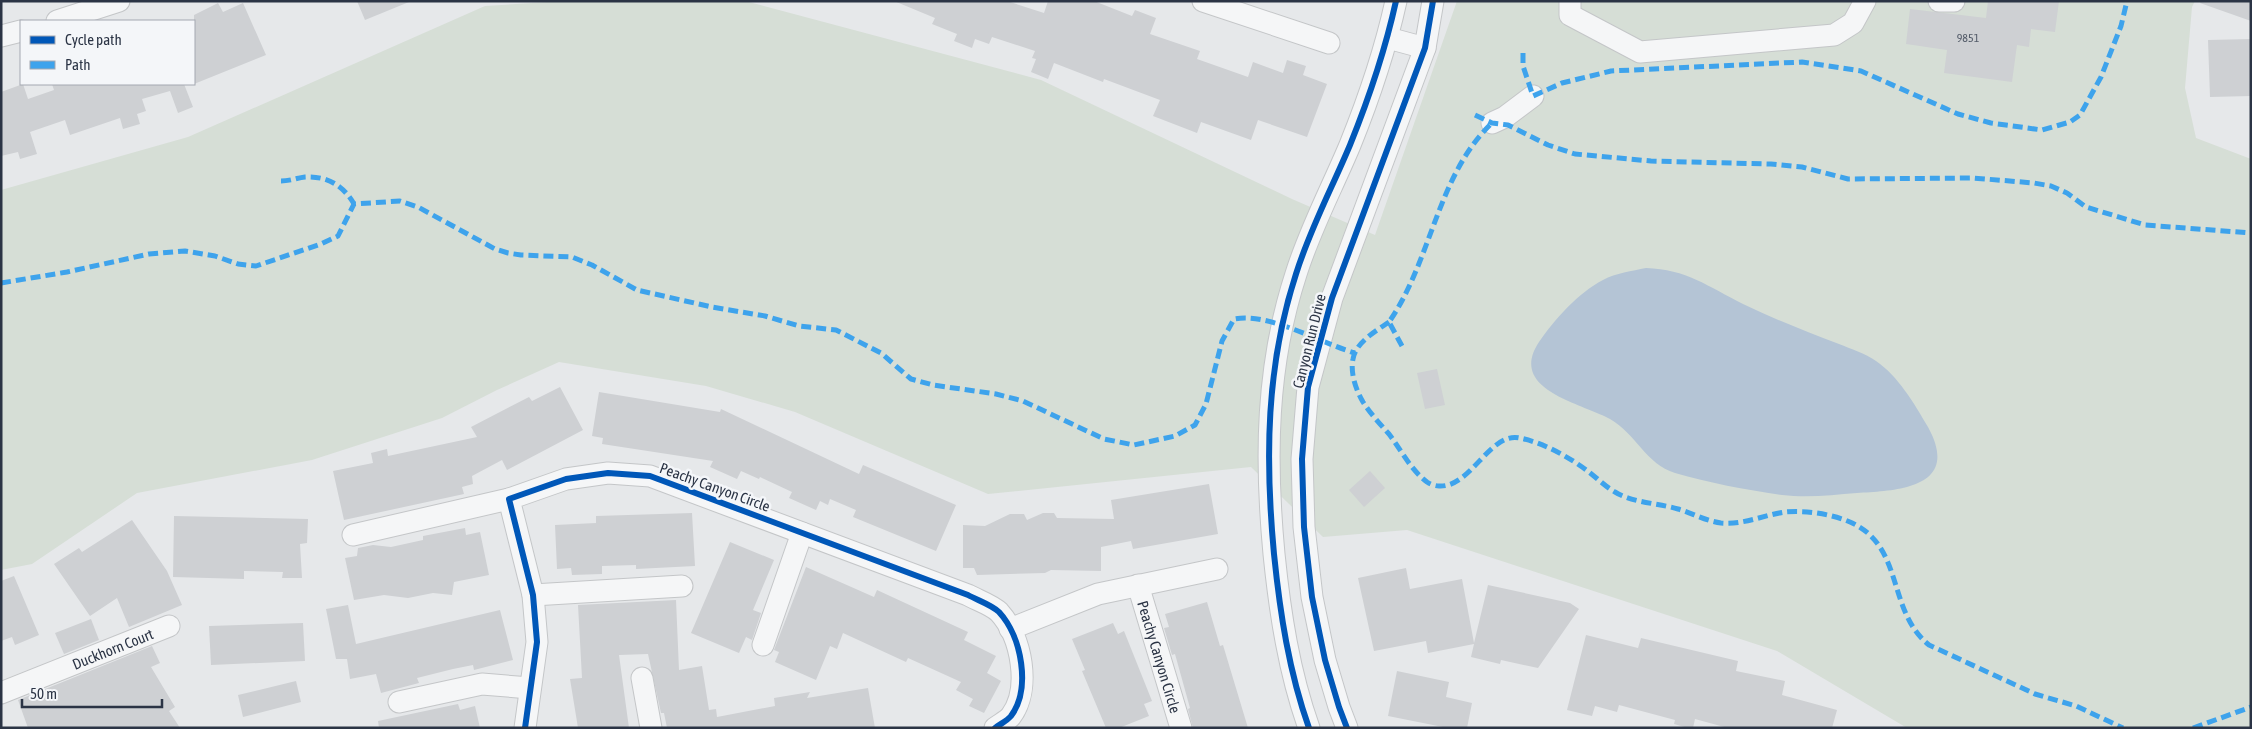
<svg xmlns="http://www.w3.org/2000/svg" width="2252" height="729" font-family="'Asap Condensed',sans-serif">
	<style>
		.green { fill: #d6ded6 }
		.water { fill: #b4c4d5 }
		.building { fill: #ced0d3 }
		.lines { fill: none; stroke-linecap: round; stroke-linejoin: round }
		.minor-casing { stroke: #c4c6c8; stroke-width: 23 }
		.minor { stroke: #f5f6f7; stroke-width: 21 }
		.quiet { stroke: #3ea3ec; stroke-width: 5; stroke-dasharray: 10 5; stroke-linecap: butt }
		.cycleway-casing { stroke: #f4f6f9; stroke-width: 9 }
		.cycleway { stroke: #0057b8; stroke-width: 6 }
		.labels { text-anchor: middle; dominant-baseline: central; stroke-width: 5; stroke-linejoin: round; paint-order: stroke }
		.number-label { font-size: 12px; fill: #545c69 }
		.street-label { font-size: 15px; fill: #2b3445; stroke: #f4f6f9 }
	</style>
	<rect width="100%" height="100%" fill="#e6e8ea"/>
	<polygon class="green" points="564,1 745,1 1041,80 1292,199 1375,235 1457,1 2195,1 2192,7 2185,88 2196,138 2251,159 2251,728 1907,728 1777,651 1407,530 1323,537 1251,467 988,494 795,412 706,386 559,362 497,390 442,418 312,460 137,493 32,564 1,570 1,190 188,137 485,6"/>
	<path class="water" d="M1646,268C1686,269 1709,287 1743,304C1774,319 1807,332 1839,344C1851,349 1865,353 1876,361C1898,376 1914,403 1928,427C1961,487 1900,491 1857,493C1832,495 1808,498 1782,495C1747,490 1709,483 1675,473C1646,464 1636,434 1610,419C1582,403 1507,390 1539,342C1555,319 1578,293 1603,280C1616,273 1632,271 1646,268Z"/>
	<g class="building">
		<polygon points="357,1 409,1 409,2 365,20"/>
		<polygon points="894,1 1007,1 1044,13 1048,1 1094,1 1132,16 1135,10 1156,18 1150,34 1200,51 1197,59 1248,77 1253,62 1283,73 1287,60 1306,66 1303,75 1327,84 1307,137 1258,120 1251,140 1201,122 1197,133 1153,116 1160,100 1104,79 1103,82 1054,63 1048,79 1031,72 1036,59 1032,58 1035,51 992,37 989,44 975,39 972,48 954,41 957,34 932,24 935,18"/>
		<polygon points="1988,1 2059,1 2055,32 2031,29 2029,47 2017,45 2012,82 1944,73 1947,50 1906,44 1910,9 1986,18"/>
		<polygon points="2201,1 2251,1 2251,21 2200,3"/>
		<polygon points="218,3 223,12 243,3 266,55 194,84 194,15"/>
		<polygon points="2251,39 2251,96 2210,97 2208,40"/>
		<polygon points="23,84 28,99 54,90 52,84 184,84 193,107 178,113 170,91 142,99 146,111 137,114 140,124 123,129 120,118 70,135 65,120 30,132 37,154 20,159 18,152 1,156 1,92"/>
		<polygon points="1437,369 1445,405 1425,409 1417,373"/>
		<polygon points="560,387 583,430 507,470 502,460 472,476 473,484 462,487 464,494 344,520 333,471 373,463 371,453 387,449 388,456 477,437 471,427 529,397 532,401"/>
		<polygon points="599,392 720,412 721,409 859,474 863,465 956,505 936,551 853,517 856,510 830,499 828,505 820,501 816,510 789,498 792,492 760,477 759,479 741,471 737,479 710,467 713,461 602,444 603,438 592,436"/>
		<polygon points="1370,471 1385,488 1364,507 1349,490"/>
		<polygon points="1209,484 1218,534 1133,549 1131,541 1101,547 1101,571 1051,570 1045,573 977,575 974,568 963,568 963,525 985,526 1010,514 1024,514 1027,520 1043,513 1054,513 1057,518 1114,519 1111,500"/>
		<polygon points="692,513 695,566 636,569 636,565 602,566 602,574 572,575 571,568 557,569 555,525 596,523 596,516"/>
		<polygon points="174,516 308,519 307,543 300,544 302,578 282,578 283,572 244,571 244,579 173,577"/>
		<polygon points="132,520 167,571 182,605 129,627 117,598 90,616 54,564 79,548 82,552"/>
		<polygon points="465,528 466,535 480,532 489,575 454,582 452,595 433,593 408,598 384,595 354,600 345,558 357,556 358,548 373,545 391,547 423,540 423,536"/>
		<polygon points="730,542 774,560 753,610 761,613 752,640 746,637 739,653 691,633"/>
		<polygon points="806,567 874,597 877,590 968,632 964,640 996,656 987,673 1001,681 984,713 969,706 973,699 956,690 961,682 908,658 906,662 843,633 837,649 830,646 816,680 775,662 779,652 774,650"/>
		<polygon points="1406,568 1410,589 1462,579 1474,643 1488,585 1570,603 1579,609 1538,668 1501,660 1500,664 1471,657 1474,644 1428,653 1426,641 1374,651 1358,578"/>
		<polygon points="14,576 39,635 15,645 12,637 1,641 1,581"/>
		<polygon points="676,600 679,670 702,666 709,710 716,709 717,717 775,706 774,698 810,692 807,698 868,688 875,728 667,728 664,713 661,713 648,654 619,655 629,728 578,728 570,679 582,678 578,605"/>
		<polygon points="1207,602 1220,646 1223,645 1248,728 1193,728 1188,709 1190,708 1175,654 1172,655 1164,628 1169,627 1165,614"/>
		<polygon points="348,605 356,644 500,610 513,660 474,670 473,665 453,669 417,678 419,683 381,693 376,674 350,679 347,659 336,659 326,609"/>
		<polygon points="91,619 99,640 64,654 55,633"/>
		<polygon points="303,623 305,661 211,665 209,626"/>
		<polygon points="1113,623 1118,634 1124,631 1152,701 1144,704 1149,716 1119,728 1106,728 1082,671 1085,670 1072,639"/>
		<polygon points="1586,635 1638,648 1641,638 1738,661 1736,671 1785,681 1782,695 1837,710 1832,728 1728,728 1695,719 1693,728 1688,728 1674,724 1675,720 1619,705 1617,712 1595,706 1592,716 1567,710"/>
		<polygon points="152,646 160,663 151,667 175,707 169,711 180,728 28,728 18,700"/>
		<polygon points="1397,671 1449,682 1446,697 1472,703 1467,728 1448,728 1388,716"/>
		<polygon points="296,681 301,702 243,717 238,695"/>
		<polygon points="458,704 460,710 475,706 480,728 379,728 378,721"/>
	</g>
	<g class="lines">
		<defs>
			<g id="minor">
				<polyline points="1203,1 1329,43"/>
				<polyline points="1570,1 1570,15 1640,52 1834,35 1853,23 1865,1"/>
				<polyline points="1939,1 1954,1"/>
				<polyline points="57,21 119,1"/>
				<polyline points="1,36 21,31"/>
				<polyline points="1388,38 1425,48"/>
				<polyline points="1492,123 1505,117 1533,96"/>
				<polyline points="353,535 509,499"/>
				<path id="s1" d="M1138,585L1181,728"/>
				<polyline points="533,595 682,586"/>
				<polyline points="1010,629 1098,594 1217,569"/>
				<polyline points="763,645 802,533"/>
				<polyline points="642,678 651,728"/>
				<path id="s2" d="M1,693L169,626"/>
				<polyline points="399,702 482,684 530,688"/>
				<path d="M525,728L537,642L533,595L509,499L566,479L608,473L650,476L968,595C977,600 992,605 999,612C1022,637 1031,689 1011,716C1007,721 1000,724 995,728"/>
				<path d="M1309,728C1289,672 1280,613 1274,554C1265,458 1266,366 1296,274C1310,229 1332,188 1350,145C1369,98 1385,51 1396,1"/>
				<polyline points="1347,728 1339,707 1325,660 1312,597 1304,527 1302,459 1308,387 1332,298 1425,48 1433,1"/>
			</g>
		</defs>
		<use href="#minor" class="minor-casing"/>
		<use href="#minor" class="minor"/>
		<g class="quiet">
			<polyline points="1523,53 1523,66 1533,96 1562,83 1611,71 1802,62 1861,71 1958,114 1991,123 2042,130 2070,122 2080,115 2101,77 2121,26 2127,1"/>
			<polyline points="1475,115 1492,123 1508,125 1548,145 1575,154 1651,161 1771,164 1802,167 1848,179 1973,178 2034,183 2051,186 2067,193 2086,207 2145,225 2251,233"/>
			<path d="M281,181C290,181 297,178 305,177C327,176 343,185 354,204"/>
			<path d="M1,283L67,272L149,254L185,251L215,256L238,264L256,266L321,244L338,236L354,204L400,201L418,207L495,249L508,253L521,255L572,257L592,265L637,290L712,307L765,316L799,326L836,330L881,353L911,379L933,385L996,394L1023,401L1104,439L1134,445L1175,436L1195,425L1206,404L1222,341L1234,319C1269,312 1320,343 1355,353"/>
			<path d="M1389,322C1376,331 1356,342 1353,359C1350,373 1356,390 1363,402C1370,413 1380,424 1389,434C1401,450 1411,470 1427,482C1430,484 1435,486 1439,486C1471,488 1490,431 1520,438C1544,443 1569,457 1589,472C1598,479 1606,487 1615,492C1633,503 1658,503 1678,509C1692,513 1706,521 1721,523C1743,525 1764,515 1785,512C1806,510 1831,514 1850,522C1905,546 1886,610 1929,645L2035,694L2076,706L2123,728"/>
			<path d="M1402,346L1389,322C1432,260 1437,175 1492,123"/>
			<polyline points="2193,728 2251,707"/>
		</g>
		<defs>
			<g id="cycleway">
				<path d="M525,728L537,642L533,595L509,499L566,479L608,473L650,476L968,595C977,600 992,605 999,612C1022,637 1031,689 1011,716C1007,721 1000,724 995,728"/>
				<path d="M1309,728C1289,672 1280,613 1274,554C1265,458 1266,366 1296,274C1310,229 1332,188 1350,145C1369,98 1385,51 1396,1"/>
				<polyline points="1347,728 1339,707 1325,660 1312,597 1304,527 1302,459 1308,387 1332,298 1425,48 1433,1"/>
			</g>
		</defs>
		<use href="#cycleway" class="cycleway-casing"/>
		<use href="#cycleway" class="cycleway"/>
	</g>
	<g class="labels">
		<g class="number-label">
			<text x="1968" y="38">9851</text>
		</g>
		<g class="street-label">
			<text transform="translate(1309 341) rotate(-76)">Canyon Run Drive</text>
			<text transform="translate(715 487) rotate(20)">Peachy Canyon Circle</text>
			<text stroke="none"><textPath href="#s2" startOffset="120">Duckhorn Court</textPath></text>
			<text stroke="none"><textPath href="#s1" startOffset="75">Peachy Canyon Circle</textPath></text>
		</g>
	</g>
	<rect width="2252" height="729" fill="none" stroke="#2b3445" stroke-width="5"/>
	<rect x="20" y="20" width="175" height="65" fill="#f4f6f9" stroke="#a4a8b1"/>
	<rect x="30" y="36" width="25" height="8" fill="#0057b8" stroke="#a4a8b1"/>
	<text x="65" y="45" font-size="15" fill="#2b3445">Cycle path</text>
	<rect x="30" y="61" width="25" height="8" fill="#3ea3ec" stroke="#a4a8b1"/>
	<text x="65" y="70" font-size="15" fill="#2b3445">Path</text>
	<path d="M22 699v8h140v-8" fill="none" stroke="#2b3445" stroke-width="2.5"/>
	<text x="30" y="699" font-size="15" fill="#2b3445" stroke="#f4f6f9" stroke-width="4" paint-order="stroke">50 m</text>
</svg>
